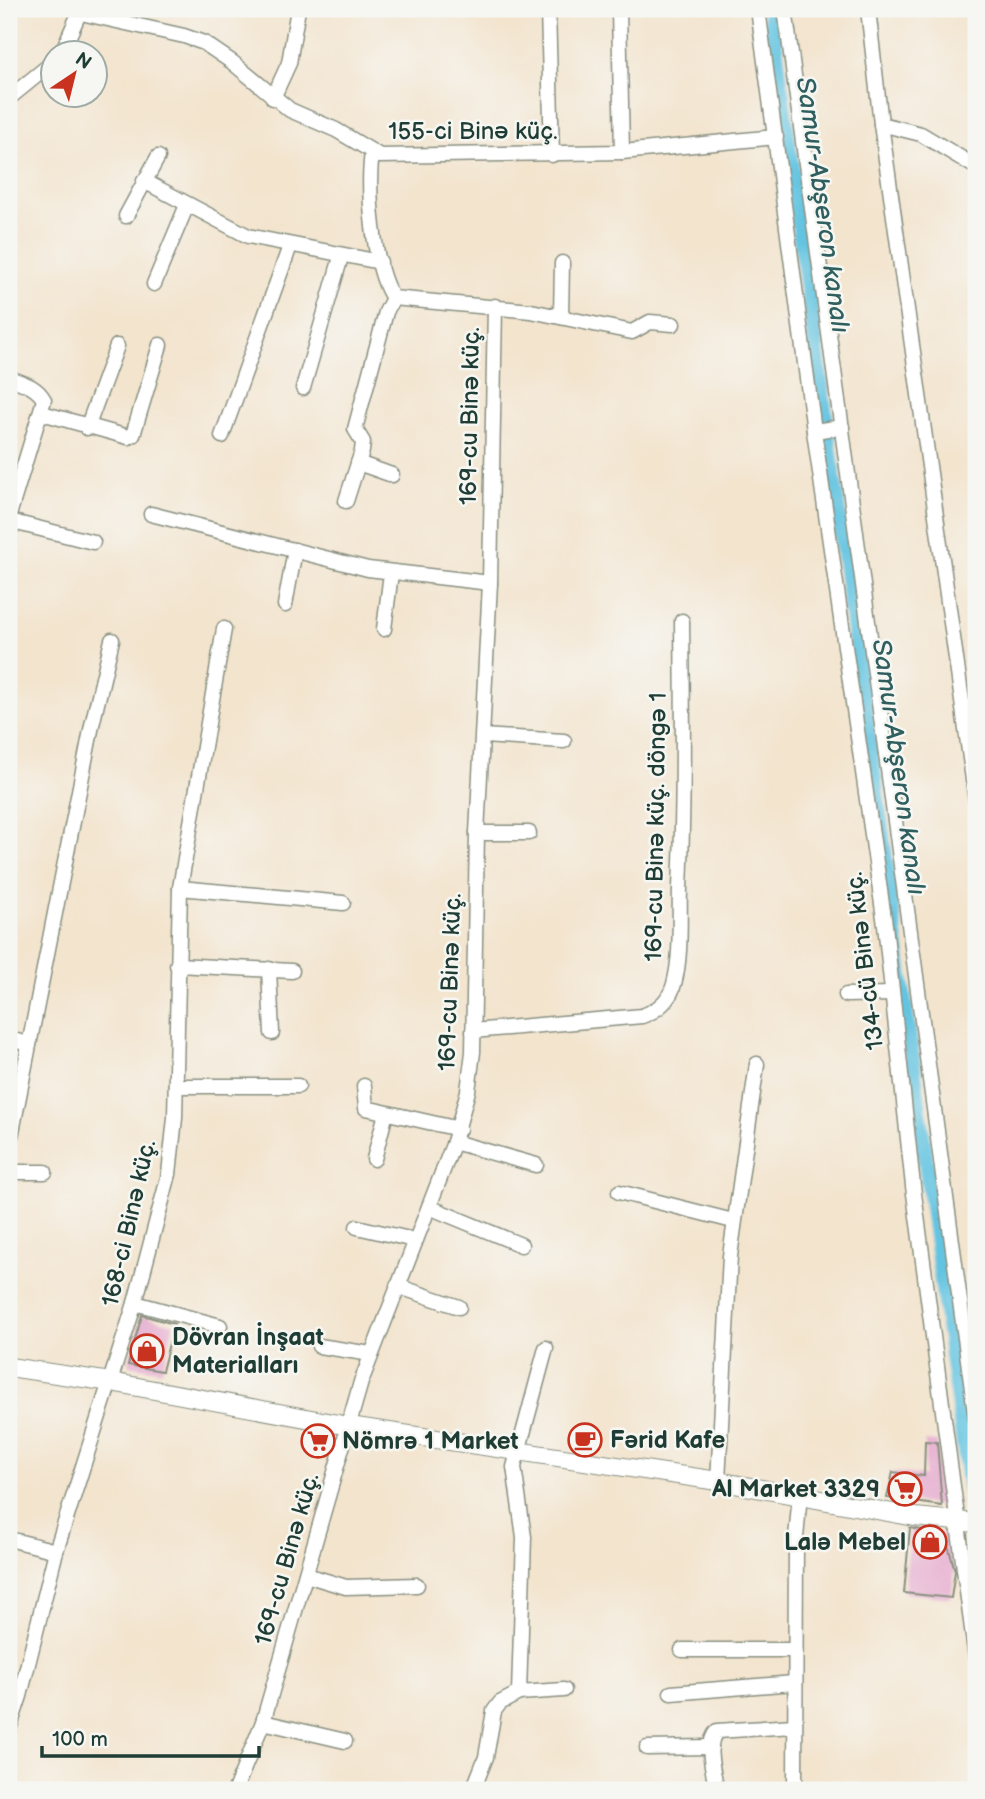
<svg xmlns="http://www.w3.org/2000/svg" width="985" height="1799" font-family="'Balsamiq Sans',sans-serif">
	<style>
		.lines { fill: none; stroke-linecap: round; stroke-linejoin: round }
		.canal { stroke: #63c4e1; stroke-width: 16 }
		.building { fill: #e6abce }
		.minor-casing { stroke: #899081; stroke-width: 17 }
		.tertiary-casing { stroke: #899081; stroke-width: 20 }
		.minor { stroke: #fff; stroke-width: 14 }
		.tertiary { stroke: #fff; stroke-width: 18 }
		.labels { text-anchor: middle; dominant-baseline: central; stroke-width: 5; stroke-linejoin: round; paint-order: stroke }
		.street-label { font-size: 24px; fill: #1f3d34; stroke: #f6f6f2 }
		.poi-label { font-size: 24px; font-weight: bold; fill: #1f3d34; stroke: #f6f6f2; text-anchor: start }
		.water-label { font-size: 26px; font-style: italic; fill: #305f5f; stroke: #f6f6f2 }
	</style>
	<rect width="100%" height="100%" fill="#f6f6f2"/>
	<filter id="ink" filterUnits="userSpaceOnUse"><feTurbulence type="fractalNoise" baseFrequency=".0143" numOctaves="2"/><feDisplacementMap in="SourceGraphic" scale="14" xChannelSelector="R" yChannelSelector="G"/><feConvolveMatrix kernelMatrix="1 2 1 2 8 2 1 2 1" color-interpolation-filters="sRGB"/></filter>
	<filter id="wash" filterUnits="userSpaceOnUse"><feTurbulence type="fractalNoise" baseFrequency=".00686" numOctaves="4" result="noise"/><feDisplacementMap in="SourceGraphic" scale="28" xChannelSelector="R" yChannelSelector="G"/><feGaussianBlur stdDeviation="1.57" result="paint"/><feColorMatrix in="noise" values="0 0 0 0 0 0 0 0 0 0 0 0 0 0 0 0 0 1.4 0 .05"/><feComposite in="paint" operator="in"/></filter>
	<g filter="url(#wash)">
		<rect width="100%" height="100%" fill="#f3e4ce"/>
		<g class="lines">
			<polyline class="canal" points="770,9 976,1533"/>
		</g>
		<g id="blocks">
			<g class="building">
				<polygon points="142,1315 174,1324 162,1371 128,1365"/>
				<polygon points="925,1441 937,1442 942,1506 887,1498 893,1472 924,1476"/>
				<polygon points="910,1528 945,1534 955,1571 951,1598 904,1593"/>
			</g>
		</g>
	</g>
	<g filter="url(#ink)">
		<use href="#blocks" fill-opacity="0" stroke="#899081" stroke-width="2"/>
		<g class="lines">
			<defs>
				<g id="minor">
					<polyline points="548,9 552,155"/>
					<polyline points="619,9 622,152"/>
					<polyline points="758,9 814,431 885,925 913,1186 976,1659"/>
					<polyline points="785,9 976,1419"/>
					<polyline points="868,9 881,124 976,801"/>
					<polyline points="81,13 184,36 204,43 232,62 290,110 336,130 380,156 622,152 776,137"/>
					<polyline points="62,52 81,9"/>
					<polyline points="9,98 52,63"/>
					<polyline points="273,98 289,63 298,9"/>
					<polyline points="881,124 921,134 976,167"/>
					<path d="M372,153C367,188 373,269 393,298L531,311L632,332L650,322L673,324"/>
					<polyline points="144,181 248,236 380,262"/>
					<polyline points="126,216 158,157"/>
					<polyline points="154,284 187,205"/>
					<polyline points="561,317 562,263"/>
					<path d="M9,378C22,383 37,386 44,400L9,515"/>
					<polyline points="303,388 341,257"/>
					<polyline points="42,413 128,437 133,435 160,345"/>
					<polyline points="87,428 117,346"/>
					<polyline points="814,431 842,427"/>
					<polyline points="222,436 290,246"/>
					<polyline points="358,463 392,475"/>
					<polyline points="346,501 362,451 363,442 355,429 386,312 393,298"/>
					<polyline points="151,514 368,569 490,583"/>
					<polyline points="9,521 93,542"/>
					<polyline points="285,605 295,550"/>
					<polyline points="384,629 391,573"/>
					<polyline points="483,736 564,741"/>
					<polyline points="477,833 529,833"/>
					<polyline points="180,888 343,903"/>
					<polyline points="177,965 292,971"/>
					<polyline points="269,969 272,1033"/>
					<polyline points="846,995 892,994"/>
					<path d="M473,1031L642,1016C657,1011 670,1000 674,984C682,954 679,919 680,888C684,799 683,710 682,621"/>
					<polyline points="9,1039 29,1044"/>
					<polyline points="176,1086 298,1086"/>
					<polyline points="364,1086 366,1108 459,1129"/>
					<polyline points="454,1142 536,1165"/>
					<polyline points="9,1147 92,725 112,640"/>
					<polyline points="374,1159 386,1113"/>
					<polyline points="9,1172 45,1172"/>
					<polyline points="619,1192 733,1221"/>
					<polyline points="429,1207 521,1245"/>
					<polyline points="357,1227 414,1240"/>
					<polyline points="397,1286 459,1307"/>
					<polyline points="135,1303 220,1326"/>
					<polyline points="319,1346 371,1354"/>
					<polyline points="718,1481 730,1256 757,1064"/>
					<polyline points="9,1539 56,1551"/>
					<polyline points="306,1575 346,1587 417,1585"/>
					<polyline points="682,1650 794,1650"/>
					<polyline points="519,1693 564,1690"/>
					<polyline points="671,1693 794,1683"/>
					<polyline points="263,1722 345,1741"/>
					<polyline points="9,1729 20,1696 56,1551 135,1303 169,1174 175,1118 180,888 224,629"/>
					<polyline points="647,1748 711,1747"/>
					<polyline points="235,1790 263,1722 361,1382 454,1142 468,1091 473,1052 477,833 490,583 495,306"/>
					<polyline points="473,1790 486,1757 494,1711 500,1703 519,1693 524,1537 514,1467 546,1348"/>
					<path d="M717,1790C714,1773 704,1745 717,1731L794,1726"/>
					<polyline points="795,1790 796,1538 800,1494"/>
				</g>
				<polyline id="tertiary" points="9,1367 111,1382 349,1426 718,1481 915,1517 976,1523"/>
			</defs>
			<use href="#minor" class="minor-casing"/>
			<use href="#tertiary" class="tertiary-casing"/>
			<use href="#minor" class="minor"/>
			<use href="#tertiary" class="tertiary"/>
		</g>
	</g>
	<defs>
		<symbol id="shop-ring" viewBox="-11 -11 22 22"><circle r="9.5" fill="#f6f6f2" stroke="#c8321e" stroke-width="1.5"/><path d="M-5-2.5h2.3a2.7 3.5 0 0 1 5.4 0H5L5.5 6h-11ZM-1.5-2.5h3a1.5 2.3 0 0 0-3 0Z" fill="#c8321e"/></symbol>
		<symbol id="cafe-ring" viewBox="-11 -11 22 22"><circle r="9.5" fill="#f6f6f2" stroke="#c8321e" stroke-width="1.5"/><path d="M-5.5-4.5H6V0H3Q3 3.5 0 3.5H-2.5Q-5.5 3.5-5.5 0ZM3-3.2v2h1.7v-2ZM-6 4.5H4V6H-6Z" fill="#c8321e"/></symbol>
		<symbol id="supermarket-ring" viewBox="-11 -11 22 22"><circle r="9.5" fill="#f6f6f2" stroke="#c8321e" stroke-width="1.5"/><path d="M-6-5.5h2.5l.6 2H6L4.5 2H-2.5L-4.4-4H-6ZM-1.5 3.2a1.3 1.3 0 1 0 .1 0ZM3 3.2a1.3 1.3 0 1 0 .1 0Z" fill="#c8321e"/></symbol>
	</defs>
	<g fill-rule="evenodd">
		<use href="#shop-ring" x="128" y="1332" width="38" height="38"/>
		<use href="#cafe-ring" x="566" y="1421" width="38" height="38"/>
		<use href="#supermarket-ring" x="299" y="1422" width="38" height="38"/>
		<use href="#supermarket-ring" x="886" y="1470" width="38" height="38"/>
		<use href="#shop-ring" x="911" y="1523" width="38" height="38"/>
	</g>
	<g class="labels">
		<g class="street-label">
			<text x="473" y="131">155-ci Binə küç.</text>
			<text transform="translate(470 416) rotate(-89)">169-cu Binə küç.</text>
			<text transform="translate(656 827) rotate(-89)">169-cu Binə küç. döngə 1</text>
			<text transform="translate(865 961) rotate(-97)">134-cü Binə küç.</text>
			<text transform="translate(450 982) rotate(-88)">169-cu Binə küç.</text>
			<text transform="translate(129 1223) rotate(-77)">168-ci Binə küç.</text>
			<text transform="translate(287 1559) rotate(-74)">169-cu Binə küç.</text>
		</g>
		<g class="poi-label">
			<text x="172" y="1337">Dövran İnşaat<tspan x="172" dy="28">Materialları</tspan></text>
			<text x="610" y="1440">Fərid Kafe</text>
			<text x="342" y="1441">Nömrə 1 Market</text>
			<text x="880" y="1489" text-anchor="end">Al Market 3329</text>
			<text x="906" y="1542" text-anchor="end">Lalə Mebel</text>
		</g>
		<g class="water-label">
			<text transform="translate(822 205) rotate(82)">Samur-Abşeron kanalı</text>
			<text transform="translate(898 767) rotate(82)">Samur-Abşeron kanalı</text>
		</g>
	</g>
	<rect width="985" height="1799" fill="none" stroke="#f6f6f2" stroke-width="35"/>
	<g transform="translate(74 74) rotate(35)"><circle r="33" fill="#f6f6f2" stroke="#a0aca6" stroke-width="2"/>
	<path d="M0-5L12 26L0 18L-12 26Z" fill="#c8321e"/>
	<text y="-10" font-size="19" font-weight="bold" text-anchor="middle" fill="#1f3d34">N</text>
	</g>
	<path d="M42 1746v10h217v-10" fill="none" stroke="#1f3d34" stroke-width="3.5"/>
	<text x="52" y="1746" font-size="21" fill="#1f3d34" stroke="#f6f6f2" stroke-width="5" paint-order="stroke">100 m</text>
</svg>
